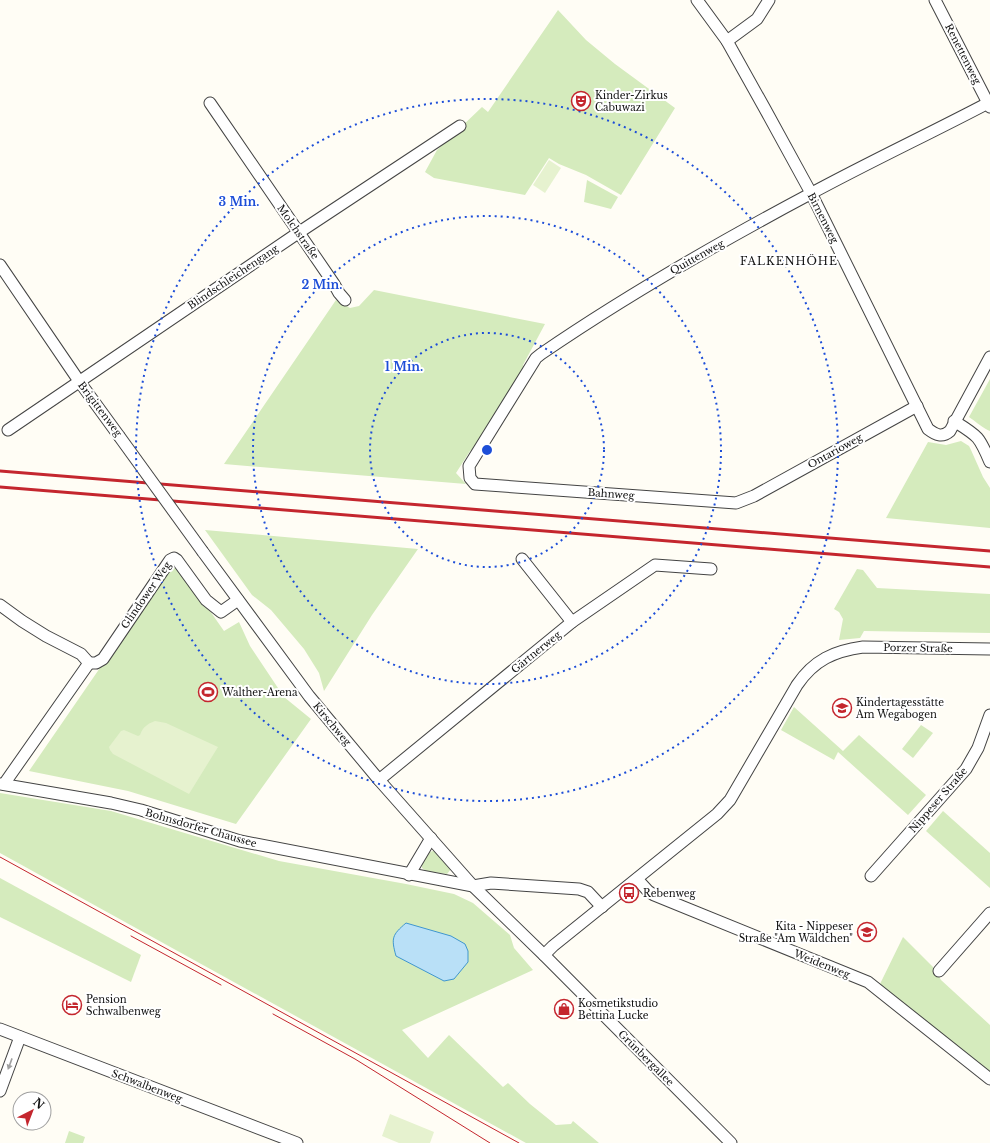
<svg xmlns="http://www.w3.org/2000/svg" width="990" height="1143" font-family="'Libre Baskerville',serif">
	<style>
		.green { fill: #d5ebbd }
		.pitch { fill: #e6f2cf }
		.water { fill: #b9e0f7; stroke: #3f96cf }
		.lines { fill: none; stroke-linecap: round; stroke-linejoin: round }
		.minor-casing { stroke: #444; stroke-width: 13 }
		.minor { stroke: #fff; stroke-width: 11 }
		.tram { stroke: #c4262e; stroke-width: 1 }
		.rail { stroke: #c4262e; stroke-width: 3 }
		.minor-bridge-casing { stroke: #444; stroke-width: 13; stroke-linecap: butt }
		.minor-bridge { stroke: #fff; stroke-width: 11 }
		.oneway { fill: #a0a0a0 }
		.ring { fill: none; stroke: #1d4ed8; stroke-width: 2; stroke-dasharray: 2 4 }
		.labels { text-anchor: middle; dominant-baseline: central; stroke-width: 4; stroke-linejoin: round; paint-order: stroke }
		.street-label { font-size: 10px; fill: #111; stroke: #fff }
		.poi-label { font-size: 10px; fill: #111; stroke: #fff; text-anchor: start }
		.neighbourhood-label { font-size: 11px; letter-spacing: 1px; fill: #111; stroke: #fff }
		.centre { fill: #1d4ed8; stroke: #fff; stroke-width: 2 }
		.ring-label { font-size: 12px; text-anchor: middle; font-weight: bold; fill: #1d4ed8; stroke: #fff; stroke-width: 4; stroke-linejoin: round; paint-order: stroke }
	</style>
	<rect width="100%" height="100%" fill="#fffdf5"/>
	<g class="green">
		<polygon points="558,10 586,40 615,64 675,108 621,195 586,175 559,164 549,158 525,195 434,178 425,172 437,150 482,107 488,112"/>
		<polygon points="587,180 618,197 611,209 584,202"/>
		<polygon points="374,290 545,324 523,365 525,370 475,448 470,451 456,473 466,484 224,464 336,300 350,308 359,306"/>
		<path d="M990,379V431C984,429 975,421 969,417Z"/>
		<polygon points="961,441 969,446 971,450 983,477 990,488 990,528 886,518 928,442 946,445"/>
		<polygon points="205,530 418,549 372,615 324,691 319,673 304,649 271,610 252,595"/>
		<polygon points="173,567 184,574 224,631 239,622 250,646 284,697 311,719 236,824 128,791 29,771 166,572"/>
		<polygon points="857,569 863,570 877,588 990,594 990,633 864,631 860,638 839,640 843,619 839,612 834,609"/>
		<polygon points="794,707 843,751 859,735 926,795 908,815 838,752 834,760 781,730"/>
		<polygon points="921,725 933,733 913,758 902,749"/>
		<polygon points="0,793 111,811 279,861 406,884 454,894 473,903 510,935 514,948 533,970 402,1030 428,1058 449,1035 503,1087 508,1083 530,1104 556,1125 571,1124 573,1121 599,1143 526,1143 0,853"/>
		<polygon points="943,811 990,853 990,888 926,831"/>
		<polygon points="436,850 451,869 447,874 426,871 422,868 422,864 430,852"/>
		<polygon points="0,878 141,955 131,982 0,917"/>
		<polygon points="903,937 933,967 941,980 990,1025 990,1071 989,1072 880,984"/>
		<polygon points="69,1131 85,1137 83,1143 65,1143"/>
	</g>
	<g class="pitch">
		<polygon points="549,160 561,168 545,193 533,185"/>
		<path d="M155,721L166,723L218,747L189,794L113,754L110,750L109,747L121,731L124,730L138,736L140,735C143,727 147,724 155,721Z"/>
		<polygon points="390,1114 434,1132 430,1143 399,1143 382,1136"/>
	</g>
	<path class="water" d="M406,923L451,936L465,944L468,951V962L454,979L444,981L396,956C391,938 392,935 406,923Z"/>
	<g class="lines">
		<defs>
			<g id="minor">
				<path d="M697,0L727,41L765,109L811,193L928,429C936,435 942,438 950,431L990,357"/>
				<polyline points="935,0 990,107"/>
				<polyline points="727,41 757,19 769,0"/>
				<polyline points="210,103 334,284 339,293 345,300"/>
				<polyline points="0,265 79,381 119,436"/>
				<path d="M917,406L754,496L736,503L475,484L470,478L469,466L536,358L541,354C627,295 718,243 810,194C869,162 929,134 988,103"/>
				<path d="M954,421C978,436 979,436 990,462"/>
				<polyline points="8,430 298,233 460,126"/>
				<polyline points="203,552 309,696 379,780 473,886 544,955 731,1143"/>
				<polyline points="522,559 572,622"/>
				<polyline points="0,605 22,621 46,636 81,654 89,663 4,784"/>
				<polyline points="89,663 96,663 103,659 166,566 170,560 174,558 177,560 206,600 221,612 238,600"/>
				<polyline points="379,780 572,622 655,565 711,569"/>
				<polyline points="0,784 111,803 141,810 240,841 473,886 491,883 579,889 588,892 602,907"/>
				<polyline points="409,875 431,838"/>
				<polyline points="871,876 966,769 978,748 990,715"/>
				<polyline points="637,879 648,891 654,895 868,982 990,1079"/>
				<path d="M544,955L553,946L717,814L730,800L797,685C814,660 834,651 863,647L990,649"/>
				<polyline points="939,971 990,913"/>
				<polyline points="0,1029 297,1143"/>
				<polyline points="0,1091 20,1037"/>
			</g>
		</defs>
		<use href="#minor" class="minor-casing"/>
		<use href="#minor" class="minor"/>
		<g class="tram">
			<polyline points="0,857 519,1143"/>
			<polyline points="131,936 221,985"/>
			<polyline points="273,1014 355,1059 490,1143"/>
		</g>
		<g class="rail">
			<polyline points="0,471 990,551"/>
			<polyline points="0,487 990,567"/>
		</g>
		<defs>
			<polyline id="minor-bridge" points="119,436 203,552"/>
		</defs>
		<use href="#minor-bridge" class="minor-bridge-casing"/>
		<use href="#minor-bridge" class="minor-bridge"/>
	</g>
	<defs><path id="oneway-solid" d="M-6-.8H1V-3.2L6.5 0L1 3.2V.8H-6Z"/></defs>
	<use class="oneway" href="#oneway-solid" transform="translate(10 1064) rotate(110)"/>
	<g class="ring">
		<circle cx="487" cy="450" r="117"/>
		<circle cx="487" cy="450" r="234"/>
		<circle cx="487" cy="450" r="351"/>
	</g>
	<defs>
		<symbol id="theatre-ring" viewBox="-11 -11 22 22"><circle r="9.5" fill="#fff" stroke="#c4262e" stroke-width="1.5"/><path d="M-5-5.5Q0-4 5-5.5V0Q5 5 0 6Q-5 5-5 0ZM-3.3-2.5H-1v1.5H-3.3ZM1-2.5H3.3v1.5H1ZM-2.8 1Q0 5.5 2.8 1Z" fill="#c4262e"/></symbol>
		<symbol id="stadium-ring" viewBox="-11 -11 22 22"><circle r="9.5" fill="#fff" stroke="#c4262e" stroke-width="1.5"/><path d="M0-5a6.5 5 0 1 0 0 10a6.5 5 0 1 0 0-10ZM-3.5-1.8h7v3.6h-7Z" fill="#c4262e"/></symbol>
		<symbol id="school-ring" viewBox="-11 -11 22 22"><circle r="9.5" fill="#fff" stroke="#c4262e" stroke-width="1.5"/><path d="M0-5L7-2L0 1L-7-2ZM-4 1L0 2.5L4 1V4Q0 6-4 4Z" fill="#c4262e"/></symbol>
		<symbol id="bus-ring" viewBox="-11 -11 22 22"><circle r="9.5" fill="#fff" stroke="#c4262e" stroke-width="1.5"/><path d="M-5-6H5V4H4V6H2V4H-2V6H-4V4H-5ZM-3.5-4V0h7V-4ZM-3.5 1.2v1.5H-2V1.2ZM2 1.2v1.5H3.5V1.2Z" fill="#c4262e"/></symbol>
		<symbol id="hotel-ring" viewBox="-11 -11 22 22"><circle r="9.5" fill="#fff" stroke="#c4262e" stroke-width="1.5"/><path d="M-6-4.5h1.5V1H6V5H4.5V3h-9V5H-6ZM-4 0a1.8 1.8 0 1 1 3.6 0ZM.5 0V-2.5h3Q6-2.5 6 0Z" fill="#c4262e"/></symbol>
		<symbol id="shop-ring" viewBox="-11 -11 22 22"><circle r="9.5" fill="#fff" stroke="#c4262e" stroke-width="1.5"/><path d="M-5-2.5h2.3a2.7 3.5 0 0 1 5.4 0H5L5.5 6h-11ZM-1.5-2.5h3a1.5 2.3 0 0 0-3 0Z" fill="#c4262e"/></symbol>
	</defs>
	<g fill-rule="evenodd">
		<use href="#theatre-ring" x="570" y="90" width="22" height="22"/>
		<use href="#stadium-ring" x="197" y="681" width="22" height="22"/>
		<use href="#school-ring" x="831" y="697" width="22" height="22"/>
		<use href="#bus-ring" x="618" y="882" width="22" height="22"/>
		<use href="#school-ring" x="856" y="921" width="22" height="22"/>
		<use href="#hotel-ring" x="61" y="994" width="22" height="22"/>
		<use href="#shop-ring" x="553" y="998" width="22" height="22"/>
	</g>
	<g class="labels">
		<g class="street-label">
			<text transform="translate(963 54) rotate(63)">Renettenweg</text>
			<text transform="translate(823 218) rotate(63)">Birnenweg</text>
			<text transform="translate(298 232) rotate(55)">Molchstraße</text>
			<text transform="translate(697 257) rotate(-29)">Quittenweg</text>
			<text transform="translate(233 277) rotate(-34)">Blindschleichengang</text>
			<text transform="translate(100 409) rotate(53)">Brigittenweg</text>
			<text transform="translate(835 451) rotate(-29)">Ontarioweg</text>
			<text transform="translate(611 494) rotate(4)">Bahnweg</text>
			<text transform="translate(146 595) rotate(-55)">Glindower Weg</text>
			<text transform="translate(918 648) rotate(1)">Porzer Straße</text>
			<text transform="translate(536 652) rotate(-39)">Gärtnerweg</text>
			<text transform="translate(332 724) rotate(50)">Kirschweg</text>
			<text transform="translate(938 800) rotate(-49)">Nippeser Straße</text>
			<text transform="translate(201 828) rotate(16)">Bohnsdorfer Chaussee</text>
			<text transform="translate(822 964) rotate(22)">Weidenweg</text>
			<text transform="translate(646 1058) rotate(45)">Grünbergallee</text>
			<text transform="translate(147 1086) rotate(21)">Schwalbenweg</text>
		</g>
		<g class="poi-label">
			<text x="595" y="95">Kinder-Zirkus<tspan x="595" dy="12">Cabuwazi</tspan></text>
			<text x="222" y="692">Walther-Arena</text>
			<text x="856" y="702">Kindertagesstätte<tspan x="856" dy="12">Am Wegabogen</tspan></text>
			<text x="643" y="893">Rebenweg</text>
			<text x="853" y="926" text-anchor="end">Kita - Nippeser<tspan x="853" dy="12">Straße "Am Wäldchen"</tspan></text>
			<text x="86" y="999">Pension<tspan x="86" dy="12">Schwalbenweg</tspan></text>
			<text x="578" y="1003">Kosmetikstudio<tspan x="578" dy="12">Bettina Lucke</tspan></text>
		</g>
		<g class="neighbourhood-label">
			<text x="789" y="261">FALKENHÖHE</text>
		</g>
	</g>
	<circle cx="487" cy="450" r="6" class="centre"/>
	<g class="ring-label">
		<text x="239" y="206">3 Min.</text>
		<text x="322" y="289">2 Min.</text>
		<text x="404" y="371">1 Min.</text>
	</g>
	<g transform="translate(32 1111) rotate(42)"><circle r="19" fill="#ffffff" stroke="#a0a0a0"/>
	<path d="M0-3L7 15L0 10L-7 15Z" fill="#c4262e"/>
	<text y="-6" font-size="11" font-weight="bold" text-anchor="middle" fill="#111111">N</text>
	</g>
</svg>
